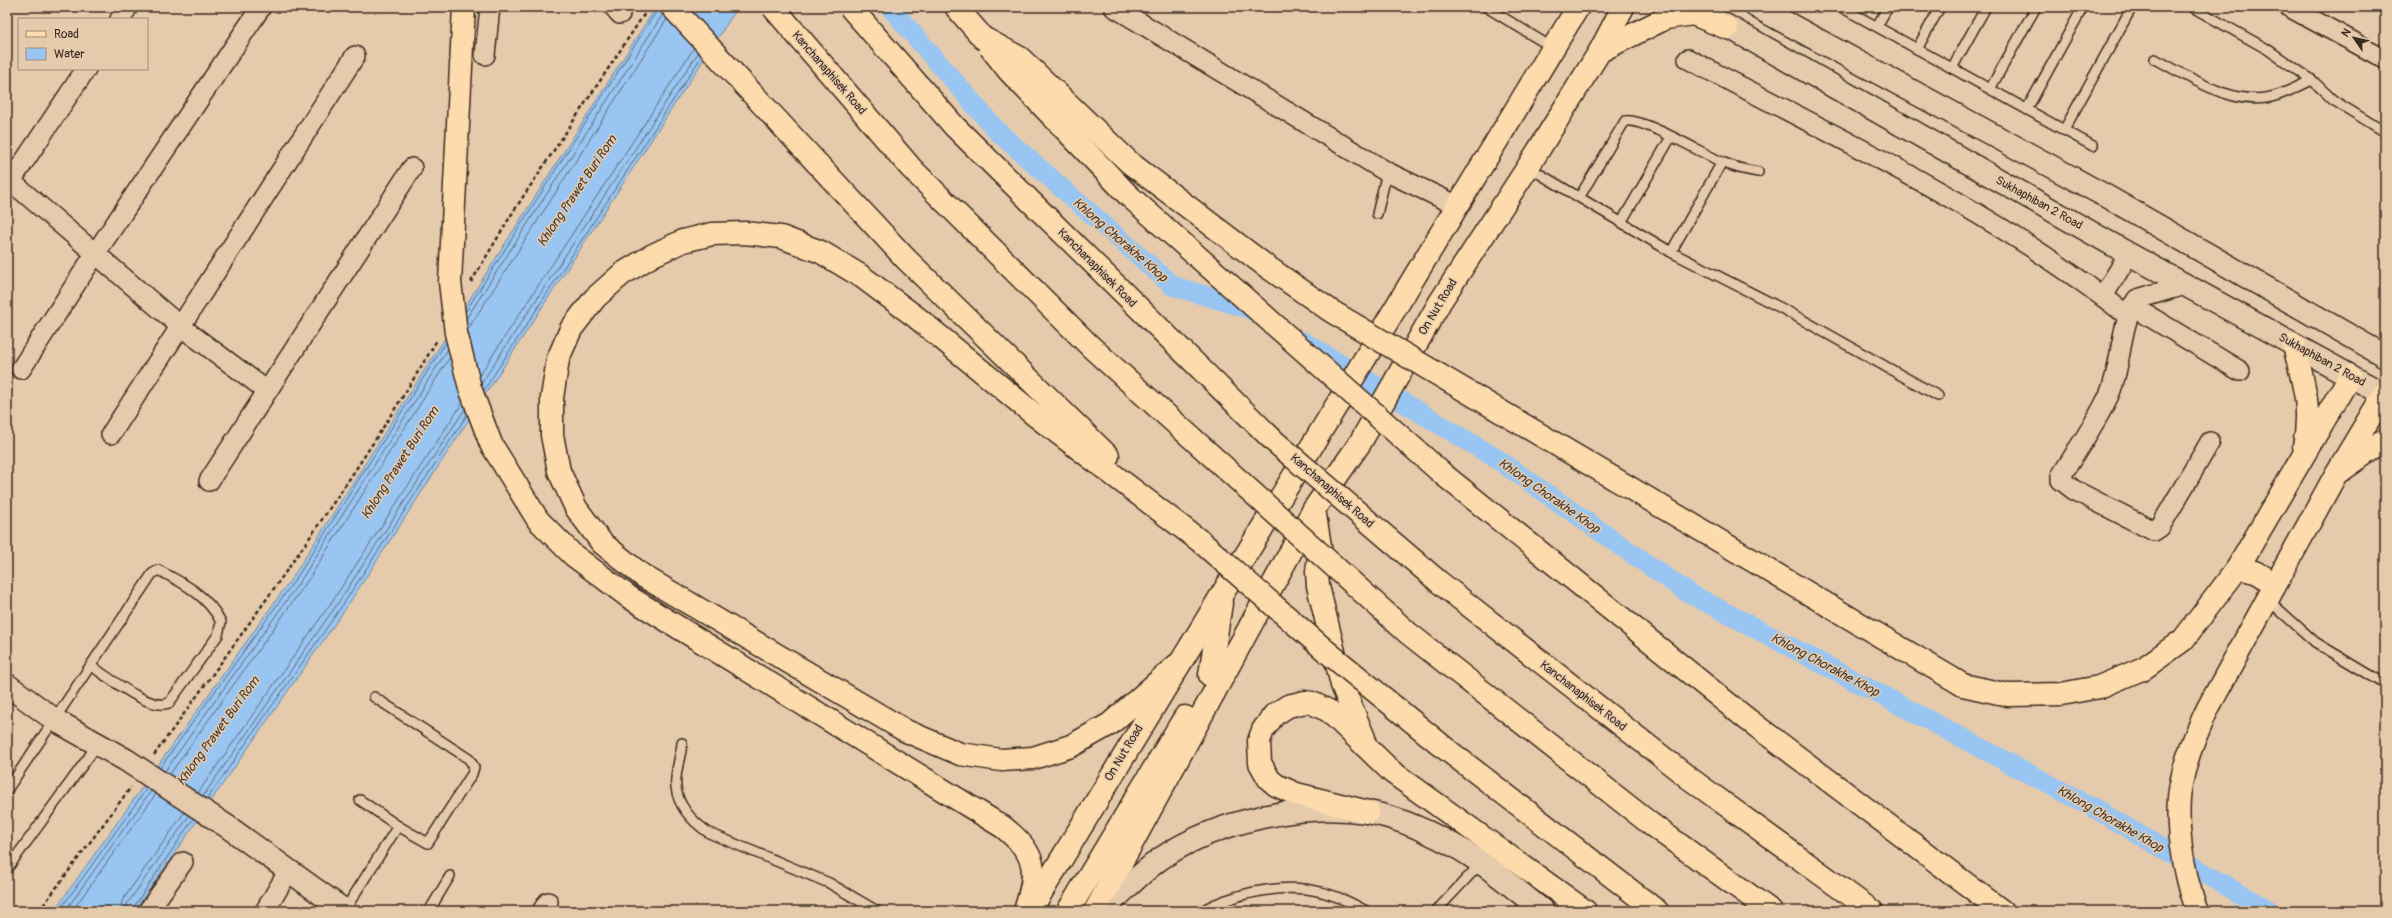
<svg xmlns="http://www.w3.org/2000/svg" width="2392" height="918" font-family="Pangolin,sans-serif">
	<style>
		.water { fill: #98c5f2; stroke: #73879d }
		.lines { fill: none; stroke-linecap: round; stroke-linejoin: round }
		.shore { stroke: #606873; stroke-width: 1 }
		.canal { stroke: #98c5f2; stroke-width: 20 }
		.service-casing { stroke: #3b2a1e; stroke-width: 12 }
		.minor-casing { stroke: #3b2a1e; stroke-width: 22 }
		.tertiary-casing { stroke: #3b2a1e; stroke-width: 25 }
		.secondary-casing { stroke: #3b2a1e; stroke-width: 25 }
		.primary-casing { stroke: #3b2a1e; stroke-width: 25 }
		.motorway-casing { stroke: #3b2a1e; stroke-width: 25 }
		.path { stroke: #3b2a1e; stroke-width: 2.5; stroke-dasharray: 4 3; stroke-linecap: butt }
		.service { stroke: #e5cbac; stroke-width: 9 }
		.minor { stroke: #e5cbac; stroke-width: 19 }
		.tertiary { stroke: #e5cbac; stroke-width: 22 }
		.secondary { stroke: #e5cbac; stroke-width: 22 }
		.primary { stroke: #fddbac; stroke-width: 22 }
		.motorway { stroke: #fddbac; stroke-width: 22 }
		.motorway-bridge-casing { stroke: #3b2a1e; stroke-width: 25; stroke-linecap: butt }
		.motorway-bridge { stroke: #fddbac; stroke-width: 22 }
		.labels { text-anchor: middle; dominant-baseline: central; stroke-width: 3; stroke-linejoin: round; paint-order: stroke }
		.street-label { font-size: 12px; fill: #3b2a1e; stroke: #e5cbac }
		.water-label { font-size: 13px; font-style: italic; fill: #443a33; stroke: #e5cbac }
	</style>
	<rect width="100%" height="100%" fill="#e5cbac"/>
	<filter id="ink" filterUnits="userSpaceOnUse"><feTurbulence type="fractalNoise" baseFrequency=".025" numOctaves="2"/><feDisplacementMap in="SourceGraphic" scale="8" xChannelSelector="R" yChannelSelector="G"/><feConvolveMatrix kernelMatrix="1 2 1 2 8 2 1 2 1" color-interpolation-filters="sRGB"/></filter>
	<g filter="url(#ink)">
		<polygon class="water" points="656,7 738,7 346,608 134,911 54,911 294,575"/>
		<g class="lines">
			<g class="shore">
				<polyline points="466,311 659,7"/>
				<polyline points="466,319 663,14"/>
				<polyline points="468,329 667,19"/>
				<polyline points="479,376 694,48"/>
				<polyline points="481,384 698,53"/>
				<polyline points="484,390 702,56"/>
				<polyline points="160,768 297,577 446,342"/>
				<polyline points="165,771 301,580 448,349"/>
				<polyline points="170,774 306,583 450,357"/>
				<polyline points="198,793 333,600 463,402"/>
				<polyline points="203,796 338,603 465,409"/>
				<polyline points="207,799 342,606 467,415"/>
				<polyline points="59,911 147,788"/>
				<polyline points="65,911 151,791"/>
				<polyline points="72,911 156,794"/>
				<polyline points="120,911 122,901 184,813"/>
				<polyline points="126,911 127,904 189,816"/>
				<polyline points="131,911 193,819"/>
			</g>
			<g class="canal">
				<polyline points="890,7 998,132 1173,286 1250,309 1259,315"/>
				<polyline points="1302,341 1497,459 1687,592 2092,807 2269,911"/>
			</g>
			<defs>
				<g id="service">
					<polyline points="1486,7 1553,48"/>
					<polyline points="1841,7 2093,146"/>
					<polyline points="2192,7 2267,49 2312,80 2333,100 2385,132"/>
					<polyline points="1877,26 1888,7"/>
					<polyline points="1917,49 1940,7"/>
					<path d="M2155,59C2191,77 2236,110 2278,95C2290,91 2301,85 2312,80"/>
					<polyline points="1952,68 1986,7"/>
					<polyline points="1990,89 2036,7"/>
					<polyline points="2027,109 2083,7"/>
					<polyline points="2064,130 2132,7"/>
					<polyline points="1528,167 1671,252 1785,310 1938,396"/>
					<path d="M1580,196L1625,121C1642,117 1703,154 1722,162C1733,167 1745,170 1758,172"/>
					<polyline points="1377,214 1387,172"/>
					<polyline points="1622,221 1671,137"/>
					<polyline points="1671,252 1722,162"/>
					<polyline points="2267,599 2315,642 2385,684"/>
					<polyline points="374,697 469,759 474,767 472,774 428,843 398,826"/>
					<path d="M682,743C681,757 674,774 676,787C678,807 693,822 709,833L829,883L877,911"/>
					<path d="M7,790L152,574L158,570C184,583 208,596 221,622L218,635L169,703C149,711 109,677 91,666"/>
					<polyline points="7,869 98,744"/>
					<polyline points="344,911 398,826 360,800"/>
					<polyline points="429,911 450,876"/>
					<path d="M1202,911C1214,903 1229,899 1242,895C1290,883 1323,886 1366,911"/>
					<polyline points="1436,911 1481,863"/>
				</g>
				<g id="minor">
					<polyline points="614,7 620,14"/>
					<polyline points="1114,7 1387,172 1458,206"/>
					<polyline points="2289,7 2385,59"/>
					<polyline points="120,19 128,7"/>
					<polyline points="485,55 490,7"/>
					<path d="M1688,59C1838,138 1994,210 2128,316"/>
					<polyline points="7,178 180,326 266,390"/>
					<polyline points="7,187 86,69"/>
					<path d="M2185,285L2137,299C2118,328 2123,364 2109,395C2096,423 2077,450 2061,476V480L2074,490L2154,531L2160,527L2210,442"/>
					<polyline points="2103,296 2129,254"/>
					<polyline points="2132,306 2240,371"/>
					<polyline points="21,369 95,254 261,7"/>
					<polyline points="111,434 355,56"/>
					<polyline points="209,481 412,168"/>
					<polyline points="148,911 183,862"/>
					<polyline points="265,911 288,872"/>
					<polyline points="542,911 548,902"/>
				</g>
				<g id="tertiary">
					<polyline points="1757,7 2113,200 2385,356"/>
					<polyline points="1711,17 2129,254 2385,395"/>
					<polyline points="7,685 55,720 126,760 228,827 345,911"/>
				</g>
				<path id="secondary" d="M1102,911C1122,893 1141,872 1163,857C1217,821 1303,802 1366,812C1396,816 1427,831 1453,845C1485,863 1514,888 1543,911"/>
				<g id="primary">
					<polyline points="1600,51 1666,18 1693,14 1727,28"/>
					<polyline points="1210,675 1221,603"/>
					<polyline points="1030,911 1578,7"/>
					<polyline points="1068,911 1185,717"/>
					<polyline points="1095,911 1314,509 1360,443 1440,302 1528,167 1600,51 1623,7"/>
				</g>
				<g id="motorway">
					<path d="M464,7L450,282L456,333L470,388L491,444L538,520L573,555L629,597L1003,827C1038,855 1038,870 1025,911"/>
					<polyline points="672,7 906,259 1108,456"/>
					<polyline points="956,7 983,38"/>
					<path d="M2294,345C2303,383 2312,406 2304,446"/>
					<polyline points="2342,470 2385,440"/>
					<polyline points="1314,509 1320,546 1317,572 1318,586 1342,685 1364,738"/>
					<path d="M2237,569C2253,569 2264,574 2274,587"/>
					<polyline points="1177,665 1110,724 1071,746 1033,758 1001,760 960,754 906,731 643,576 602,543 576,508 559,471 552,435 552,398 558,359 571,329 595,298 622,274 653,255 683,241 712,234 745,233 781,237 821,252 861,276 916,317 1036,416 1200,541"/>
					<polyline points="1963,685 2008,695 2061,694 2099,687 2144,668 2183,640 2237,569 2350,376"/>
					<polyline points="1747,719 2002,911"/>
					<polyline points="1446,749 1657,911"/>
					<polyline points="1689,778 1872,911"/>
					<polyline points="1368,812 1296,794 1276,785 1269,779 1260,763 1259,741 1263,730 1274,715 1288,706 1305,702 1312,703 1329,711 1392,772 1585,911"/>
					<polyline points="1652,825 1771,911"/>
					<path d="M2197,911C2183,876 2173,817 2182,779C2187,754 2197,731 2208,708L2336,474L2384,394"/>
				</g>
			</defs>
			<use href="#service" class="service-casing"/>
			<use href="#minor" class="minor-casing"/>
			<use href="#tertiary" class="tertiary-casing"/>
			<use href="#secondary" class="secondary-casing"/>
			<use href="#primary" class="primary-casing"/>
			<use href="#motorway" class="motorway-casing"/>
			<g class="path">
				<polyline points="471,282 513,212 649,7"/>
				<path d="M154,755C252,620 352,484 437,340"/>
				<polyline points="39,911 131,787"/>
			</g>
			<use href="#service" class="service"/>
			<use href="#minor" class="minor"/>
			<use href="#tertiary" class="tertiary"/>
			<use href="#secondary" class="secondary"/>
			<use href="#primary" class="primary"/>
			<use href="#motorway" class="motorway"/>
			<defs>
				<g id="motorway-bridge">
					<polyline points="773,7 911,168 1091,347 1408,633 1652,825"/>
					<polyline points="850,7 955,127 1274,441 1439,582 1689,778"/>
					<polyline points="983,38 1020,58 1130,163 1266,266 1331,311 1963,685"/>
					<polyline points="990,47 1009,71 1128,195 1444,475 1747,719"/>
					<polyline points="1200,541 1326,651 1446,749"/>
				</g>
			</defs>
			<use href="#motorway-bridge" class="motorway-bridge-casing"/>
			<use href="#motorway-bridge" class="motorway-bridge"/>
		</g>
	</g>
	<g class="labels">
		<g class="street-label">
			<text transform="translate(829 73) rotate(49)">Kanchanaphisek Road</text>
			<text transform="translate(2039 203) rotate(29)">Sukhaphiban 2 Road</text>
			<text transform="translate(1097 268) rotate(45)">Kanchanaphisek Road</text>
			<text transform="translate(1438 307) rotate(-59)">On Nut Road</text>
			<text transform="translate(2322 360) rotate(29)">Sukhaphiban 2 Road</text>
			<text transform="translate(1332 491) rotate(41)">Kanchanaphisek Road</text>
			<text transform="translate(1583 696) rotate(38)">Kanchanaphisek Road</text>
			<text transform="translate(1124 753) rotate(-59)">On Nut Road</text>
		</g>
		<g class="water-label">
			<text transform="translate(577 191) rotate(-56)">Khlong Prawet Buri Rom</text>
			<text transform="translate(1120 240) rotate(41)">Khlong Chorakhe Khop</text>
			<text transform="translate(400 463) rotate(-57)">Khlong Prawet Buri Rom</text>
			<text transform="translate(1549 496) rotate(35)">Khlong Chorakhe Khop</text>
			<text transform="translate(1825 665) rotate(28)">Khlong Chorakhe Khop</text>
			<text transform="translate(218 731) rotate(-54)">Khlong Prawet Buri Rom</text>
			<text transform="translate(2110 819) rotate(30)">Khlong Chorakhe Khop</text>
		</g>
	</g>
	<rect width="2392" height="918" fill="none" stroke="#e5cbac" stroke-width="24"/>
	<rect x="12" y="12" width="2368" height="894" fill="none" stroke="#3b2a1e" stroke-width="1.5" filter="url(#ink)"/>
	<rect x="18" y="18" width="130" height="52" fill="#e5cbac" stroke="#a18b73"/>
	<rect x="26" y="31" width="20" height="6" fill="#fddbac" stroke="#a18b73"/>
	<text x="54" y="38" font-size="12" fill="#3b2a1e">Road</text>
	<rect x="26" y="48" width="20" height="12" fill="#98c5f2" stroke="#a18b73"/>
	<text x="54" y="58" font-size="12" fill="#3b2a1e">Water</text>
	<g transform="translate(2354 38) rotate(304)" stroke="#e5cbac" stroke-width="3" paint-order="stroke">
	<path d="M0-3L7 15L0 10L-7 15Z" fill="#3b2a1e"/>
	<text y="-6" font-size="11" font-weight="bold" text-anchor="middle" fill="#3b2a1e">N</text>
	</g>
</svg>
